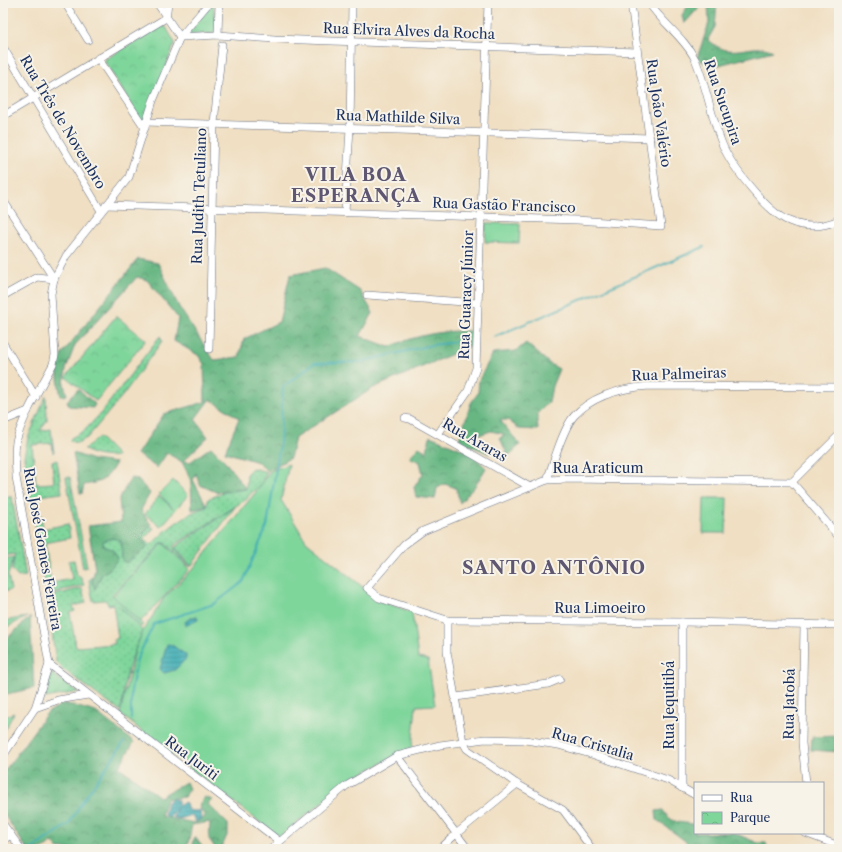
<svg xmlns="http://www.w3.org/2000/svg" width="842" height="852" font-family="'Libre Caslon Text',serif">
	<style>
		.grass { fill: url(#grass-dots); stroke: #4d827c }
		.forest { fill: url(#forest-crowns); stroke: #417370 }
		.park { fill: url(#park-crowns); stroke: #4d827c }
		.garden { fill: url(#garden-furrows); stroke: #4d827c }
		.pitch { fill: #7fd69b; stroke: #4d827c }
		.water { fill: url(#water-rules); stroke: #2b6e88 }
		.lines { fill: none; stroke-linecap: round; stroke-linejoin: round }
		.stream { stroke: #3bacb3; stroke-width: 2 }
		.minor-casing { stroke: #666d81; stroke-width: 8 }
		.minor { stroke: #fff; stroke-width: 7 }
		.labels { text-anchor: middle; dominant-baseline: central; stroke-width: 4; stroke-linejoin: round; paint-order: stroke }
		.street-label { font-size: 14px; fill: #1b2f5e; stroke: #f7f3e8 }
		.district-label { font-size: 18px; font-weight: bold; letter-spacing: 1px; fill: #5f5772; stroke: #f7f3e8 }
	</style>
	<defs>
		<pattern id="grass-dots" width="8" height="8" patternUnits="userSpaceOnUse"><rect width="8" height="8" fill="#7fd69b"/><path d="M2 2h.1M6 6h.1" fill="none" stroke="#6db888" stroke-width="1.8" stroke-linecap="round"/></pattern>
		<pattern id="forest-crowns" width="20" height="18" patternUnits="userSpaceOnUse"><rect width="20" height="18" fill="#67b783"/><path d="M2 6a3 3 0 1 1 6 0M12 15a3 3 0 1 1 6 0" fill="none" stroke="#54956e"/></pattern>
		<pattern id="park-crowns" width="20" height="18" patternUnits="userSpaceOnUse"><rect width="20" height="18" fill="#7fd69b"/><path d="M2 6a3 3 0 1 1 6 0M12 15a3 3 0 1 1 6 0" fill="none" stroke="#6db888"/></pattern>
		<pattern id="garden-furrows" width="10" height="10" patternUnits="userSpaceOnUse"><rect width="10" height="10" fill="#7fd69b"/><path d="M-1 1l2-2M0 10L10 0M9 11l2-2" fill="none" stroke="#6db888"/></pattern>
		<pattern id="water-rules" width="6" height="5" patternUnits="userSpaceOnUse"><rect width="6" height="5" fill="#3bacb3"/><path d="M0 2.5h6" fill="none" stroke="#318c95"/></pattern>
	</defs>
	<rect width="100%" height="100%" fill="#f7f3e8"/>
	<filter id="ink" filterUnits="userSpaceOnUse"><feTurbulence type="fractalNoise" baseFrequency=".025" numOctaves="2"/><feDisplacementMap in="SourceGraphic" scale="8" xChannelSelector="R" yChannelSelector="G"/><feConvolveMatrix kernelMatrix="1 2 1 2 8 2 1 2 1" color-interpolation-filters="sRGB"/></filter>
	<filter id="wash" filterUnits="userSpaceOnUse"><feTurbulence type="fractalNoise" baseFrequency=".012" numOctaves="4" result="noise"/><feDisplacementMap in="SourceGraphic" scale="16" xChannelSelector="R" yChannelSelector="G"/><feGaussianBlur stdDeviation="0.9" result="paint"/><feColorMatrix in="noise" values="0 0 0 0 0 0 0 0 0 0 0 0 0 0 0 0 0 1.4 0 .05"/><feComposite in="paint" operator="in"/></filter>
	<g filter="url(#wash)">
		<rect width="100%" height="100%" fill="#f0dfc2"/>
		<g class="grass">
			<polygon points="160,336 162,341 123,395 93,431 87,438 77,443 70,441 71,438 84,431 101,413"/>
			<polygon points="46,396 47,420 40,431 51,429 54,452 53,453 52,443 32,445 36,484 54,483 52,461 57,460 62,493 38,496 43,529 68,524 70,538 45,543 51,583 72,579 69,561 74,560 77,575 81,578 84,585 47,594 24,457 28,438"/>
			<path d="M99,437L118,456C107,457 94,457 84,449Z"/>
			<path d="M252,468L267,472L260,486L250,494L247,499L173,546L190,567L163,542L112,595L143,625L141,627L119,606L143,631C135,648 129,665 125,682C123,692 124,701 120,710H118L64,670L56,662L47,597L82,588L86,603L73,606L75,611L70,613L76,647L115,644L114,640L118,638L113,604L108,605L106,600L93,601L89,580L93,577L92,582L95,588L102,574L111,568L112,550L104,547L103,541L114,538L121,541L122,560L150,526L154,528L144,539L151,545C165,530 187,512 207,507L208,499L225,492L246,489L247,473Z"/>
			<polygon points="66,477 70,477 87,567 83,568"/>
			<polygon points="3,497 12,497 26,576 18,577 12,570 14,558 8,575 11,590 4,592 3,573 5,569 3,559 14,557 15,554 3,556"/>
			<polygon points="235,507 191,566 175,547"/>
			<polygon points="27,617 3,629 3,621"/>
			<polygon points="14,713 3,733 3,717"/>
		</g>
		<g class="forest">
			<polygon points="690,3 703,3 684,24 682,15"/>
			<path d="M708,3H717L715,27L708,39C730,63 751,40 773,51L711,67L697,58L709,23Z"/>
			<path d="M138,259L158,263L179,307L214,360L239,357L244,339L279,322L290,275L325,268L360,291L373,313L360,336L389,347C417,335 443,330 473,331L469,347L373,388L295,438L290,458L267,471L258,462L225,452L239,418L210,399L195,419L208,437L183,461L190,462L211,447L224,460L246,489L216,492L200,485L196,473L193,480L207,506L192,510L191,482L187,472L182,462L167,453L157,468L137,454L164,414L205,402L204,364L198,355L174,341L178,318L147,280L137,277L75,345L66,369L64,384L67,395L61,396C58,380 55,369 62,354Z"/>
			<polygon points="526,343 550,364 559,369 552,386 549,402 537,414 538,430 519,429 508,420 500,420 520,445 508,456 500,438 504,434 491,431 473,437 485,441 490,454 464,443 459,439 471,403 478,393 479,380 493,353 516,351"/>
			<polygon points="78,389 95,404 93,408 69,406 67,401"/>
			<polygon points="430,436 471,453 486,468 475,486 460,503 456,488 445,484 437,488 435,499 416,497 414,487 423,474 420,462 409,457 419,447 427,452"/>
			<path d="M73,453L93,460L116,463C106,480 103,482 84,485L82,494L80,493Z"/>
			<polygon points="131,478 137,479 150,493 141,510 151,525 141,537 148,547 126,563 122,560 121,541 114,538 103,541 104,547 112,549 118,558 111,568 102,574 95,589 92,582 95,569 88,526 121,522 119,499"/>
			<polygon points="30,617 34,688 3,695 3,642"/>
			<polygon points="64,703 96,712 134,742 119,767 160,797 186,782 189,789 184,797 166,799 161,816 194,823 205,817 199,806 204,797 212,800 208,804 228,824 228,833 221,849 216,849 209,839 210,822 192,825 188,844 184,849 58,849 53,842 43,849 27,849 3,813 3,773 47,713"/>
			<polygon points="839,736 839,752 811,750 812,737"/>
			<path d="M663,810C670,823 679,822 693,824L695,826V833H734L758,843H766L768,849H696L657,820L656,811Z"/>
			<polygon points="195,837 204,849 196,849 192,843"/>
		</g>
		<g class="park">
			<polygon points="213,3 217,33 187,35"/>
			<polygon points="162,26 166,27 175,43 145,121 141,121 104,60"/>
			<polygon points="116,316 146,340 96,401 66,377"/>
		</g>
		<polygon class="garden" points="51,673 78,692 45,698"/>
		<g class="pitch">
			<polygon points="486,223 520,224 519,243 485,242"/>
			<polygon points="289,464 281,500 306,541 380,601 412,612 418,658 428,660 435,705 416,706 412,748 353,778 279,837 120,714 135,650 143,631 164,598 192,570 260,487 270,471"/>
			<polygon points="173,480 188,495 161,527 145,514 159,496 174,509 159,494"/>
			<polygon points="704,498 727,498 726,533 703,533"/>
			<polygon points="163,543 190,569 140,622 113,596"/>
		</g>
		<g class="water">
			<polygon points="197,616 198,620 185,626 185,622 190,618"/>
			<polygon points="167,644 172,645 186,655 186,659 175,670 164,673 160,669"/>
			<polygon points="172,799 178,800 178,806 185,802 188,810 194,811 200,810 201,819 195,821 192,815 180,819 173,817 177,808 170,817 164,815 167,802"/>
		</g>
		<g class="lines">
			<g class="stream">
				<polyline points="494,337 704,247"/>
				<polyline points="131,719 131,691 137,659 154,624 214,604 243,582 267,526 280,444 283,387 314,363 360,362 432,345 465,341"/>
				<polyline points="32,849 69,824 82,802 124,742"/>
			</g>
		</g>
	</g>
	<g filter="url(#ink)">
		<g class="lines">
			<defs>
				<g id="minor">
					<polyline points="65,3 88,40"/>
					<polyline points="157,3 180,37 218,35 275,39 637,52"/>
					<path d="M649,3C662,23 684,37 695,59C707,87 711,118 723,146C732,167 768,213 789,221C805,228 823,227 839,220"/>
					<polyline points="218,35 219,3"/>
					<polyline points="3,47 101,211"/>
					<polyline points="98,58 145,128"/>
					<polyline points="3,116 166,18 168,3"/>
					<polyline points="146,122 650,138"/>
					<polyline points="3,200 54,279"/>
					<polyline points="106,205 577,220 661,226 631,3"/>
					<polyline points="345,212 350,128 352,3"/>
					<polyline points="367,295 478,303"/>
					<polyline points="3,296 37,277 54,279"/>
					<polyline points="3,343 36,397"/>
					<polyline points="209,349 214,123 222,45"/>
					<polyline points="405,418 410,419 530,487"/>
					<polyline points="3,421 28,411"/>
					<polyline points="438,434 468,391 476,368 488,3"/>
					<path d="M547,480C553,464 563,428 574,416C593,395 623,388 649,386L839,387"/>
					<polyline points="792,482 570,479 547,480 423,531 404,545 367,588 379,598 447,620 682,622 839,625"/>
					<polyline points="792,482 839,537"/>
					<polyline points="792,482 839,435"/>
					<polyline points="447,620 447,652 463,742 467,749 517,784 563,810 592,849"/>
					<polyline points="804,625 802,743 806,783"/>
					<polyline points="49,664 279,841"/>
					<polyline points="456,697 548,684 560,679"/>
					<polyline points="35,708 58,700 88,695"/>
					<path d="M3,756L35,708L49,664L16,477C16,466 14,453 16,442C23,415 40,389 53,364L55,355L51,294L54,279L66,256L129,177L153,101L180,37L209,3"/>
					<polyline points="397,756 468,849"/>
					<polyline points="682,788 682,622"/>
					<polyline points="3,824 21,849"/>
					<polyline points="805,833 839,846"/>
					<polyline points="3,840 11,835"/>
					<polyline points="271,849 346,786 397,756 440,745 485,739 525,740 558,745 594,755 668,780 695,795"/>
					<polyline points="440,849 456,834 517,784"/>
				</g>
			</defs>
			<use href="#minor" class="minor-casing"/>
			<use href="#minor" class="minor"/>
		</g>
	</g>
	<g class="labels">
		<g class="street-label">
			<text transform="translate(409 31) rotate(2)">Rua Elvira Alves da Rocha</text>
			<text transform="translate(723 102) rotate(71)">Rua Sucupira</text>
			<text transform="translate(659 113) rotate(82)">Rua João Valério</text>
			<text transform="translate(398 117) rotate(2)">Rua Mathilde Silva</text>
			<text transform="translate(63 122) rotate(59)">Rua Três de Novembro</text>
			<text transform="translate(199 196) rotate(-88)">Rua Judith Tetuliano</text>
			<text transform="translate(504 205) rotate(2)">Rua Gastão Francisco</text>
			<text transform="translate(466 295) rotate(-88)">Rua Guaracy Júnior</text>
			<text transform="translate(679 374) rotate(-2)">Rua Palmeiras</text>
			<text transform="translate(475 440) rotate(30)">Rua Araras</text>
			<text x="598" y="468">Rua Araticum</text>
			<text transform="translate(43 549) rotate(80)">Rua José Gomes Ferreira</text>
			<text x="600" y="608">Rua Limoeiro</text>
			<text transform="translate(789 704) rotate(-89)">Rua Jatobá</text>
			<text transform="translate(669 705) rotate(-90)">Rua Jequitibá</text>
			<text transform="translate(593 744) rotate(16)">Rua Cristalia</text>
			<text transform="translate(192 758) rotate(37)">Rua Juriti</text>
		</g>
		<g class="district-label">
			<text x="356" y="175">VILA BOA<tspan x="356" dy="21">ESPERANÇA</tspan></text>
			<text x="554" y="568">SANTO ANTÔNIO</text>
		</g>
	</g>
	<rect width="842" height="852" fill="none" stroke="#f7f3e8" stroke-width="16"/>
	<rect x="694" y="782" width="130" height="52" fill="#f7f3e8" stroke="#9fa5b1"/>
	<rect x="702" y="795" width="20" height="6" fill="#ffffff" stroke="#9fa5b1"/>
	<text x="730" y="802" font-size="12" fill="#1b2f5e">Rua</text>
	<rect x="702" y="812" width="20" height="12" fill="url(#park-crowns)" stroke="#9fa5b1"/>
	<text x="730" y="822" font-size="12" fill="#1b2f5e">Parque</text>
</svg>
